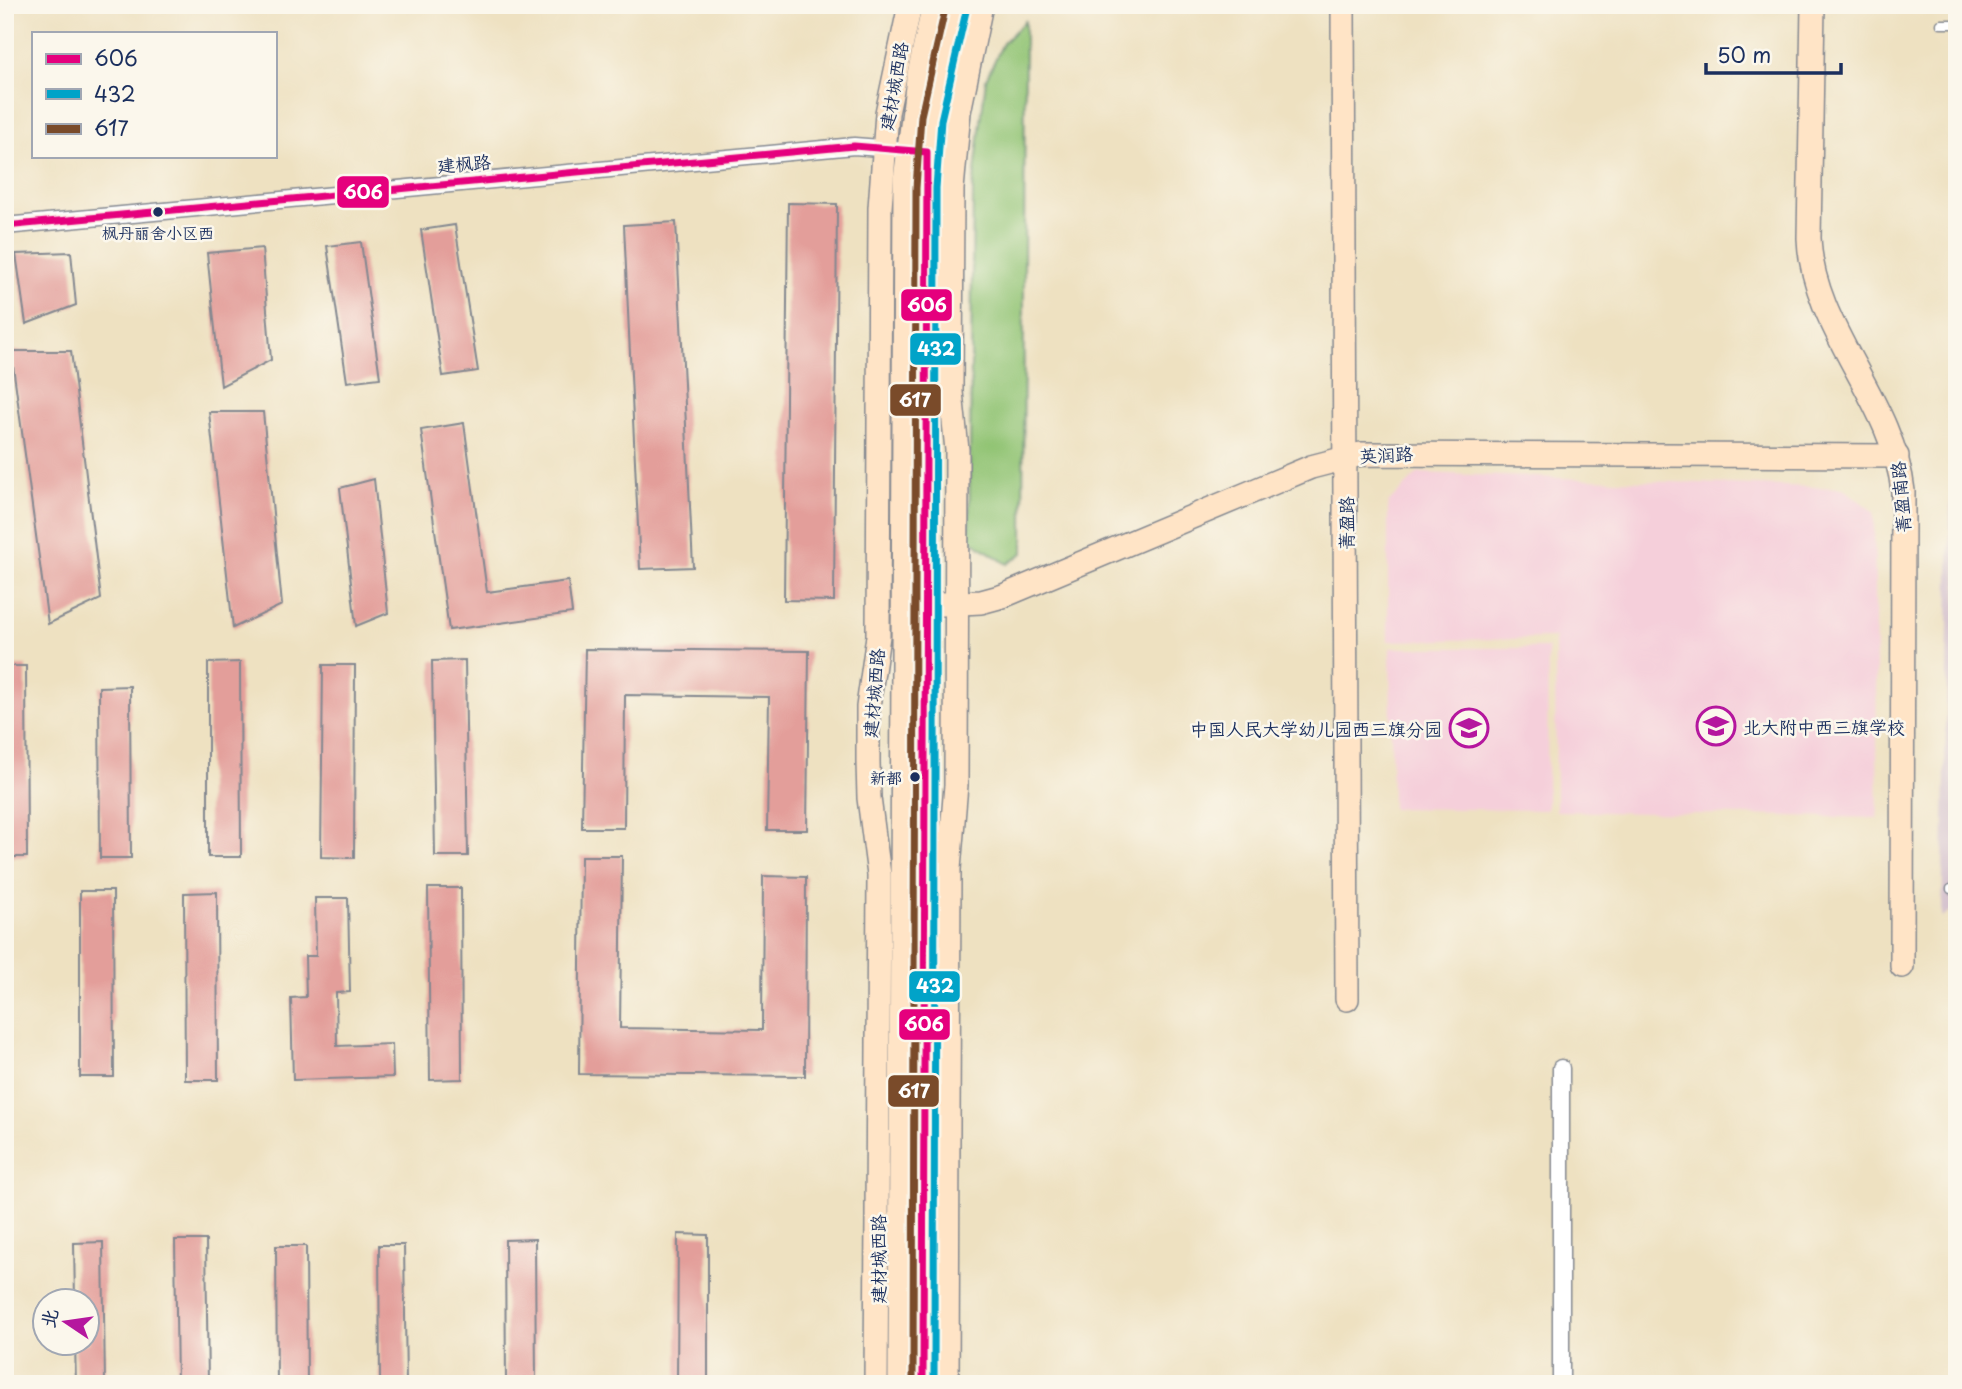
<svg xmlns="http://www.w3.org/2000/svg" width="1962" height="1389" font-family="'Playpen Sans','LXGW WenKai TC',sans-serif">
	<style>
		.built { fill: #f5cfda }
		.industrial { fill: #d1bdcb }
		.green { fill: #92c474; stroke: #567a69; stroke-width: 2 }
		.building { fill: #e39e9a }
		.lines { fill: none; stroke-linecap: round; stroke-linejoin: round }
		.lane-casing { stroke: #848890; stroke-width: 11 }
		.street-casing { stroke: #848890; stroke-width: 19 }
		.secondary-casing { stroke: #848890; stroke-width: 26 }
		.lane { stroke: #fff; stroke-width: 8 }
		.street { stroke: #fff; stroke-width: 16 }
		.secondary { stroke: #ffe4c6; stroke-width: 23 }
		.bus-1-casing { stroke: #fbf7ec; stroke-width: 12 }
		.bus-2-casing { stroke: #fbf7ec; stroke-width: 12 }
		.bus-3-casing { stroke: #fbf7ec; stroke-width: 12 }
		.bus-1 { stroke: #e5007d; stroke-width: 7 }
		.bus-2 { stroke: #01a3c8; stroke-width: 7 }
		.bus-3 { stroke: #7a4b2a; stroke-width: 7 }
		.bus-dot { fill: #1b2f5e; stroke: #fbf7ec; stroke-width: 2.5 }
		.labels { text-anchor: middle; dominant-baseline: central; stroke-width: 5; stroke-linejoin: round; paint-order: stroke }
		.bus-label { font-size: 16px; fill: #1b2f5e; stroke: #fbf7ec }
		.street-label { font-size: 18px; fill: #1b2f5e; stroke: #fbf7ec }
		.poi-label { font-size: 18px; fill: #1b2f5e; stroke: #fbf7ec; text-anchor: start }
		.line-badge { stroke: #fbf7ec; stroke-width: 2.5 }
		.badge-label { font-size: 19px; text-anchor: middle; font-weight: bold; fill: #fff }
	</style>
	<rect width="100%" height="100%" fill="#fbf7ec"/>
	<filter id="ink" filterUnits="userSpaceOnUse"><feTurbulence type="fractalNoise" baseFrequency=".0143" numOctaves="2"/><feDisplacementMap in="SourceGraphic" scale="14" xChannelSelector="R" yChannelSelector="G"/><feConvolveMatrix kernelMatrix="1 2 1 2 8 2 1 2 1" color-interpolation-filters="sRGB"/></filter>
	<filter id="wash" filterUnits="userSpaceOnUse"><feTurbulence type="fractalNoise" baseFrequency=".00686" numOctaves="4" result="noise"/><feDisplacementMap in="SourceGraphic" scale="28" xChannelSelector="R" yChannelSelector="G"/><feGaussianBlur stdDeviation="1.57" result="paint"/><feColorMatrix in="noise" values="0 0 0 0 0 0 0 0 0 0 0 0 0 0 0 0 0 1.4 0 .05"/><feComposite in="paint" operator="in"/></filter>
	<g filter="url(#wash)">
		<rect width="100%" height="100%" fill="#eee1c1"/>
		<g class="built">
			<polygon points="1419,473 1843,488 1874,512 1878,818 1556,811 1555,638 1388,641 1388,503"/>
			<polygon points="1390,648 1548,648 1547,810 1392,808"/>
		</g>
		<polygon class="industrial" points="1957,185 1957,907 1942,918"/>
		<polygon class="green" points="1025,21 1023,553 1007,564 969,539 973,189 986,79 1003,43"/>
		<g id="blocks">
			<g class="building">
				<polygon points="788,203 837,204 834,601 784,600"/>
				<polygon points="676,222 693,567 640,569 624,225"/>
				<polygon points="455,225 478,371 443,376 421,230"/>
				<polygon points="361,242 380,378 347,382 327,246"/>
				<polygon points="262,248 271,360 221,386 207,253"/>
				<polygon points="71,252 76,305 26,324 16,254"/>
				<polygon points="11,351 71,351 101,599 48,624"/>
				<polygon points="209,412 263,412 282,605 233,628"/>
				<polygon points="464,423 487,592 568,581 572,613 449,630 421,430"/>
				<polygon points="374,479 388,613 356,626 340,488"/>
				<polygon points="585,649 809,651 807,830 767,830 769,697 625,695 624,828 582,828"/>
				<polygon points="465,660 468,856 435,856 432,661"/>
				<polygon points="240,662 241,857 208,857 208,663"/>
				<polygon points="323,665 355,665 354,858 321,857"/>
				<polygon points="5,666 26,666 27,857 5,857"/>
				<polygon points="130,686 131,858 100,858 99,687"/>
				<polygon points="581,856 622,856 620,1028 762,1030 763,876 806,877 805,1076 579,1074"/>
				<polygon points="428,888 461,888 462,1079 430,1080"/>
				<polygon points="80,891 113,891 114,1077 80,1077"/>
				<polygon points="217,892 218,1080 185,1080 184,893"/>
				<polygon points="315,898 348,898 350,992 336,993 337,1046 392,1044 393,1077 293,1080 291,998 306,997 305,956 316,956"/>
				<polygon points="678,1234 708,1235 708,1384 677,1384"/>
				<polygon points="535,1239 536,1384 506,1384 505,1240"/>
				<polygon points="175,1240 206,1240 208,1384 177,1384"/>
				<polygon points="103,1242 105,1384 76,1384 75,1343 88,1343 88,1301 75,1301 74,1243"/>
				<polygon points="379,1245 404,1245 406,1384 380,1384"/>
				<polygon points="276,1246 306,1246 307,1384 277,1384"/>
			</g>
		</g>
	</g>
	<g filter="url(#ink)">
		<use href="#blocks" fill-opacity="0" stroke="#848890" stroke-width="2"/>
		<g class="lines">
			<defs>
				<g id="lane">
					<polyline points="1941,24 1957,24"/>
					<polyline points="1951,889 1957,889"/>
				</g>
				<g id="street">
					<polyline points="5,226 854,146 919,151"/>
					<polyline points="1561,1068 1561,1384"/>
				</g>
				<g id="secondary">
					<polyline points="1343,5 1347,999"/>
					<path d="M1813,5L1809,238C1812,328 1893,400 1903,491L1902,966"/>
					<polyline points="942,604 981,602 1003,596 1311,467 1361,454 1897,456"/>
					<polyline points="876,1384 879,875 869,798 868,762 868,707 878,636 880,208 887,113 910,5"/>
					<polyline points="900,1384 905,180 918,79 934,5"/>
					<polyline points="923,1384 926,188 931,118 957,5"/>
					<polyline points="947,1384 949,869 956,785 957,450 951,392 952,189 959,112 981,5"/>
				</g>
			</defs>
			<use href="#lane" class="lane-casing"/>
			<use href="#street" class="street-casing"/>
			<use href="#secondary" class="secondary-casing"/>
			<use href="#lane" class="lane"/>
			<use href="#street" class="street"/>
			<use href="#secondary" class="secondary"/>
			<defs>
				<polyline id="bus-1" points="5,226 854,146 927,152 923,1384"/>
				<polyline id="bus-2" points="934,1384 936,188 941,120 967,7"/>
				<polyline id="bus-3" points="913,1384 916,188 921,116 946,5"/>
			</defs>
			<use href="#bus-1" class="bus-1-casing"/>
			<use href="#bus-2" class="bus-2-casing"/>
			<use href="#bus-3" class="bus-3-casing"/>
			<use href="#bus-1" class="bus-1"/>
			<use href="#bus-2" class="bus-2"/>
			<use href="#bus-3" class="bus-3"/>
		</g>
	</g>
	<defs>
		<symbol id="school-ring" viewBox="-11 -11 22 22"><circle r="9.5" fill="#fbf7ec" stroke="#b5179e" stroke-width="1.5"/><path d="M0-5L7-2L0 1L-7-2ZM-4 1L0 2.5L4 1V4Q0 6-4 4Z" fill="#b5179e"/></symbol>
	</defs>
	<g fill-rule="evenodd">
		<use href="#school-ring" x="1694" y="704" width="44" height="44"/>
		<use href="#school-ring" x="1447" y="706" width="44" height="44"/>
	</g>
	<g class="bus-dot">
		<circle cx="158" cy="212" r="6"/>
		<circle cx="915" cy="777" r="6"/>
	</g>
	<g class="labels">
		<g class="bus-label">
			<text x="158" y="232">枫丹丽舍小区西</text>
			<text x="902" y="777" text-anchor="end">新都</text>
		</g>
		<g class="street-label">
			<text transform="translate(893 86) rotate(-80)">建材城西路</text>
			<text transform="translate(464 163) rotate(-5)">建枫路</text>
			<text transform="translate(1386 454) rotate(-3)">英润路</text>
			<text transform="translate(1900 497) rotate(-95)">菁盈南路</text>
			<text transform="translate(1345 523) rotate(-90)">菁盈路</text>
			<text transform="translate(873 693) rotate(-85)">建材城西路</text>
			<text transform="translate(877 1259) rotate(-90)">建材城西路</text>
		</g>
		<g class="poi-label">
			<text x="1743" y="726">北大附中西三旗学校</text>
			<text x="1442" y="728" text-anchor="end">中国人民大学幼儿园西三旗分园</text>
		</g>
	</g>
	<g class="line-badge">
		<rect x="336" y="175" width="54" height="34" rx="7" fill="#e5007d"/>
		<rect x="900" y="288" width="53" height="34" rx="7" fill="#e5007d"/>
		<rect x="909" y="332" width="53" height="34" rx="7" fill="#01a3c8"/>
		<rect x="889" y="383" width="53" height="34" rx="7" fill="#7a4b2a"/>
		<rect x="908" y="970" width="53" height="33" rx="7" fill="#01a3c8"/>
		<rect x="898" y="1008" width="53" height="33" rx="7" fill="#e5007d"/>
		<rect x="887" y="1074" width="53" height="34" rx="7" fill="#7a4b2a"/>
	</g>
	<g class="badge-label">
		<text x="363" y="199">606</text>
		<text x="927" y="312">606</text>
		<text x="936" y="356">432</text>
		<text x="915" y="407">617</text>
		<text x="935" y="993">432</text>
		<text x="924" y="1031">606</text>
		<text x="914" y="1098">617</text>
	</g>
	<rect width="1962" height="1389" fill="none" stroke="#fbf7ec" stroke-width="28"/>
	<rect x="32" y="32" width="245" height="126" fill="#fbf7ec" stroke="#a1a7b3" stroke-width="2"/>
	<rect x="46" y="54" width="35" height="10" fill="#e5007d" stroke="#a1a7b3" stroke-width="2"/>
	<text x="94" y="66" font-size="21" fill="#1b2f5e">606</text>
	<rect x="46" y="89" width="35" height="10" fill="#01a3c8" stroke="#a1a7b3" stroke-width="2"/>
	<text x="94" y="102" font-size="21" fill="#1b2f5e">432</text>
	<rect x="46" y="124" width="35" height="10" fill="#7a4b2a" stroke="#a1a7b3" stroke-width="2"/>
	<text x="94" y="136" font-size="21" fill="#1b2f5e">617</text>
	<g transform="translate(66 1322) rotate(283)"><circle r="33" fill="#fbf7ec" stroke="#a1a7b3" stroke-width="2"/>
	<path d="M0-5L12 26L0 18L-12 26Z" fill="#b5179e"/>
	<text y="-10" font-size="19" font-weight="bold" text-anchor="middle" fill="#1b2f5e">北</text>
	</g>
	<path d="M1706 63v10h135v-10" fill="none" stroke="#1b2f5e" stroke-width="3.5"/>
	<text x="1717" y="63" font-size="21" fill="#1b2f5e" stroke="#fbf7ec" stroke-width="5" paint-order="stroke">50 m</text>
</svg>
